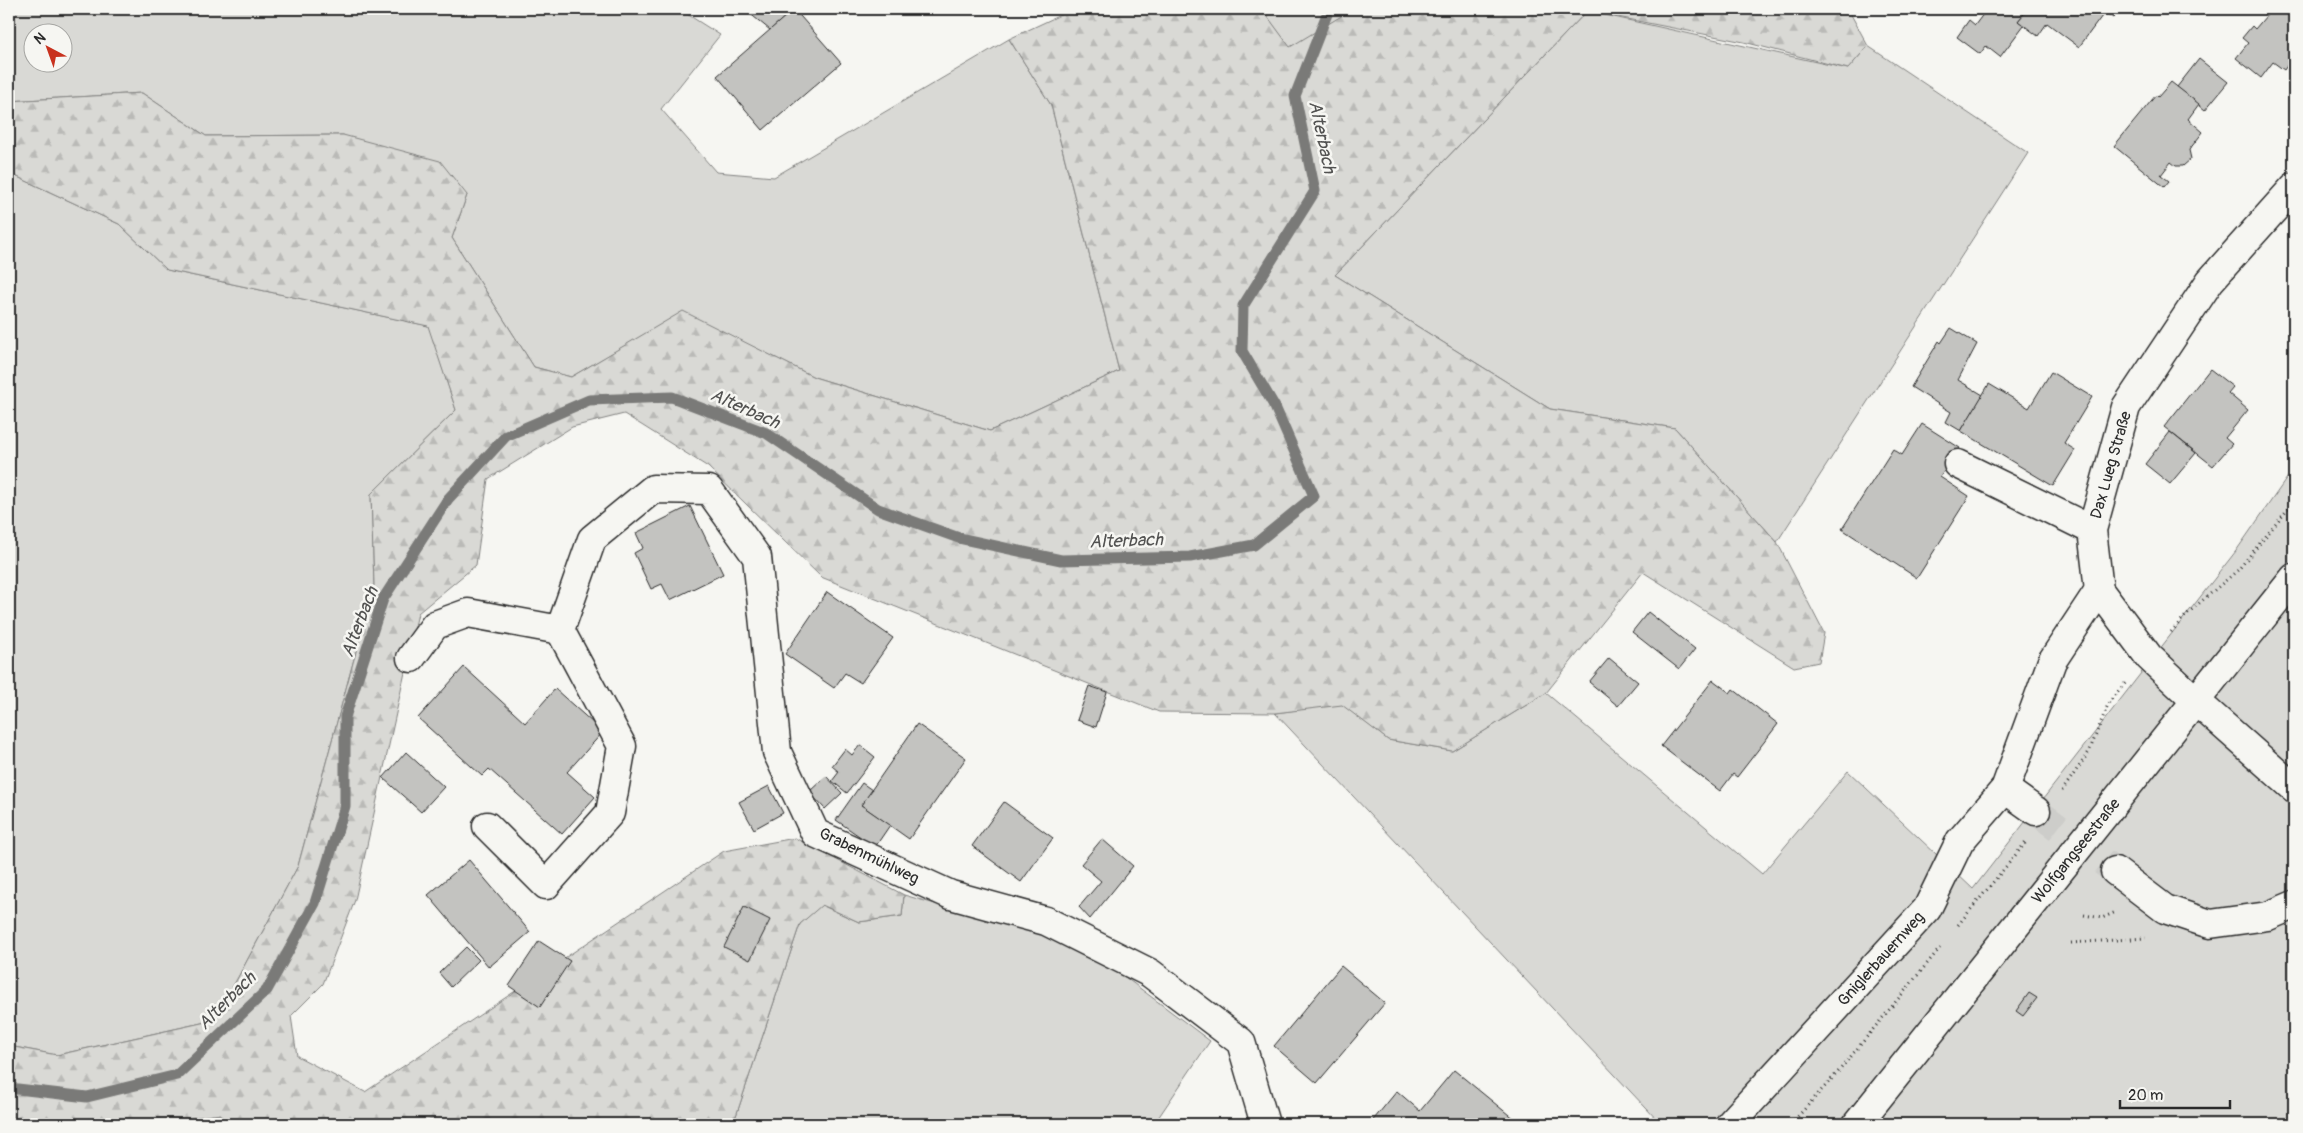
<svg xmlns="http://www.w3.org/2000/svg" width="2303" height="1133" font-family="Pangolin,sans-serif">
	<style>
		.green { fill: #d9d9d5; stroke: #828280; fill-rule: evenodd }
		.forest { fill: url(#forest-firs); stroke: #828280 }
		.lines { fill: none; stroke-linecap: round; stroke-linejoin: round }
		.stream { stroke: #7a7a78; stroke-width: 11 }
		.building { fill: #c3c3c0; stroke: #2b2b2b }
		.minor-tunnel { stroke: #cdcdca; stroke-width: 28; stroke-dasharray: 28 14; stroke-linecap: butt }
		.minor-casing { stroke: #2b2b2b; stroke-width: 31 }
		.major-casing { stroke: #2b2b2b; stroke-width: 31 }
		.path { stroke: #2b2b2b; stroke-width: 3; stroke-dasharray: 1 4; stroke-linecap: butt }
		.minor { stroke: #f6f6f2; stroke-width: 28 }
		.major { stroke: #f6f6f2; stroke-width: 28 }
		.labels { text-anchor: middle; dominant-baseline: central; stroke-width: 5; stroke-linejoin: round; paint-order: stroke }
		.street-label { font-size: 16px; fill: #2b2b2b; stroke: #f6f6f2 }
		.water-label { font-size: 18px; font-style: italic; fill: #525251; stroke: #f6f6f2 }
	</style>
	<defs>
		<pattern id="forest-firs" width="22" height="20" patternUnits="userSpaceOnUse" patternTransform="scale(1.25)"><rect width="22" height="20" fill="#d9d9d5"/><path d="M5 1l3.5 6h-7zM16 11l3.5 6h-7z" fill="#babab7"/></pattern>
	</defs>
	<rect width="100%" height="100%" fill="#f6f6f2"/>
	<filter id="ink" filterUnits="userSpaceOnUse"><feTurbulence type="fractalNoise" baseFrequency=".02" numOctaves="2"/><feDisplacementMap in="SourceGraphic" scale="10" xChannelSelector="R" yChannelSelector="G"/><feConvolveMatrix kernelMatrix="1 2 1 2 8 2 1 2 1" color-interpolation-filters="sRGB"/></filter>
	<g filter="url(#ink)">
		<g class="green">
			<path d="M9,9H679L720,35L661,109L716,172L774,177L1009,39L1051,105L1119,371L990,431L814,377L683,312L571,377L534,367L452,238L467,195L343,135L206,136L142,93L9,101ZM32,32H62V62H32Z"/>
			<polygon points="1262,9 1353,9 1290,48"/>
			<polygon points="1587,11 1848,69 1868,46 2028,153 1777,542 1675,428 1550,409 1335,275"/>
			<polygon points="9,173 119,224 167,270 429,326 456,410 371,494 374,585 298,866 215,1020 57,1055 9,1046"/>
			<polygon points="2294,468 2294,1124 1661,1124 1275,713 1342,704 1388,740 1452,751 1546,693 1762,874 1848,771 1973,889 2236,551"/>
			<polygon points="904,895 1085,947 1210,1041 1154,1124 718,1124 736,1116 800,924 821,905 859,922 902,916"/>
			<polygon points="221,1114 222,1124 148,1124"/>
		</g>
		<polygon class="forest" points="1073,9 1262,9 1290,47 1353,9 1848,9 1868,46 1848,69 1744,42 1587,11 1335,275 1550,409 1675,428 1777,542 1824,633 1819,662 1794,667 1643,572 1546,693 1452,751 1388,740 1342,705 1275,713 1159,712 821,577 708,467 624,414 572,427 488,479 476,565 418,613 355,900 323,984 291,1016 297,1056 365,1092 724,851 795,838 904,895 902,916 859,922 822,905 800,924 736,1116 718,1124 222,1124 221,1114 148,1124 9,1124 9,1046 57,1055 215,1020 298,866 374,585 371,494 456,410 428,326 167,270 119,224 9,173 9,101 142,93 206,136 343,135 440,161 467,195 452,238 534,367 571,377 683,311 814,377 990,431 1119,371 1051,105 1009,39"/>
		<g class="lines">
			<polyline class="stream" points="9,1088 87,1097 177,1075 267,990 315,903 345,806 345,717 383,599 448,499 506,436 589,400 672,397 766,433 878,509 959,538 1061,560 1190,557 1254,545 1314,496 1275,407 1242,351 1243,306 1315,191 1295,96 1329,9"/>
		</g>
		<g class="building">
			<polygon points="751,9 794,9 770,30 748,12"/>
			<polygon points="794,9 841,63 763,130 717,76"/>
			<polygon points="1987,9 2028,9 2018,21 2024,25 2000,57 1986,46 1980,54 1957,37 1969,20 1975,25"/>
			<polygon points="2028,9 2120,9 2113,18 2105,12 2079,47 2047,23 2038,36 2018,21"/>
			<polygon points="2272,9 2294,9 2294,56 2284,70 2273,62 2261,78 2236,58 2248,43 2242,38 2252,26 2255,29"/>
			<polygon points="2199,59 2228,82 2205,110 2177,87"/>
			<polygon points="2171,82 2199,104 2188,119 2203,132 2189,150 2191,159 2183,166 2176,166 2171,162 2161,175 2169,181 2164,187 2114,146 2156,95 2158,97"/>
			<polygon points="1951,328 1977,344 1958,380 1983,395 1961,431 1946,422 1951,412 1911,387 1939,341 1941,343"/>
			<polygon points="2210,369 2233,387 2228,393 2248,410 2225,438 2232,444 2213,466 2164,427"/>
			<polygon points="2051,372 2092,397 2064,443 2075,450 2053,486 1961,431 1989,384 2029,408"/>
			<polygon points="1922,424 1960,448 1940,477 1969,496 1917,578 1842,529 1893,449 1902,455"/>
			<polygon points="2170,432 2196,453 2170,484 2145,464"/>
			<polygon points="690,506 723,574 670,600 662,584 651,589 634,553 643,548 636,533"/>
			<polygon points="827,592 893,638 861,683 845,673 834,688 785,654"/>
			<polygon points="1648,612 1695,649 1679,669 1632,632"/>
			<polygon points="1609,658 1638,682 1618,706 1589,682"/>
			<polygon points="464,667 525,723 555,689 603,732 567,772 595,797 562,834 489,769 482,776 418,718"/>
			<polygon points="1713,680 1730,693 1733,689 1778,724 1737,777 1733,774 1720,791 1661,746"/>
			<polygon points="1089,686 1107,692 1096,727 1077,720"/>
			<polygon points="917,724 966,758 909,839 861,805"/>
			<polygon points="860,745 875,757 847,793 832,781 839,772 832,766 845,749 852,755"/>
			<polygon points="406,752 444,787 421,812 383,778"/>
			<polygon points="826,776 842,793 825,809 809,792"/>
			<polygon points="862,783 872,790 861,805 890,825 875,847 836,820"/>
			<polygon points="769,786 783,813 754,829 739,802"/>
			<polygon points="1004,802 1053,838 1021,882 972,846"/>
			<polygon points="1102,839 1133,866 1090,919 1079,907 1101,881 1081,864"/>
			<polygon points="469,860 530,932 489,967 428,895"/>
			<polygon points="744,907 770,920 750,960 724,947"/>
			<polygon points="539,941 570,961 540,1007 509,986"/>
			<polygon points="466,947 479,960 451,987 439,973"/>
			<polygon points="1341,966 1385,1003 1317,1083 1274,1046"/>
			<polygon points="2029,993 2037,998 2023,1016 2016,1011"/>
			<polygon points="1454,1070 1520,1124 1370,1124 1397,1091 1420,1111"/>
		</g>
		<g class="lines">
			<polyline class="minor-tunnel" points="2036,811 2115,871"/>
			<defs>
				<g id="minor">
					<polyline points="2294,187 2210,281 2126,407 2092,530 2099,590 2149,657 2197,702 2294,788"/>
					<polyline points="1958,464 2092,530"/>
					<polyline points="560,630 592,539 653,489 709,490 757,557 777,752 815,833 951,895 1046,921 1150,973 1241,1042 1265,1124"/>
					<polyline points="411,658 435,625 468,613 560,630"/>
					<polyline points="2005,789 2036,811"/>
					<polyline points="487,826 546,885 610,813 622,746 560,630"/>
					<polyline points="2115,871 2165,909 2210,924 2268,916 2294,905"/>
					<polyline points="1730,1124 1927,909 1960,841 2005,789 2052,661 2099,590"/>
				</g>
				<polyline id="major" points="1857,1124 2294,578"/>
			</defs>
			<use href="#minor" class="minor-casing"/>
			<use href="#major" class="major-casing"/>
			<g class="path">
				<polyline points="2171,632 2189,612 2238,570 2294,502"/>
				<polyline points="2062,791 2089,752 2109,702 2127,681"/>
				<polyline points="2084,915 2102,918 2116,912"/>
				<polyline points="1958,925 2027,841"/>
				<polyline points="2071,943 2146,938"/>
				<polyline points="1791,1124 1838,1072 1940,948"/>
			</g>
			<use href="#minor" class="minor"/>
			<use href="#major" class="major"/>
		</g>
	</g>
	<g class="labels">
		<g class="street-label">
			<text transform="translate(2111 465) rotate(-74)">Dax Lueg Straße</text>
			<text transform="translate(2076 851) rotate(-51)">Wolfgangseestraße</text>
			<text transform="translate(869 856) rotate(26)">Grabenmühlweg</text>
			<text transform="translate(1881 959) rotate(-48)">Gniglerbauernweg</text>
		</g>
		<g class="water-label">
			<text transform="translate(1322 137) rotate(78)">Alterbach</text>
			<text transform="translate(745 409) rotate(24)">Alterbach</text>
			<text transform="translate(1126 541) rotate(-2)">Alterbach</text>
			<text transform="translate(360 622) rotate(-69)">Alterbach</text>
			<text transform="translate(227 1001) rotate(-45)">Alterbach</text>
		</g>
	</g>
	<rect width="2303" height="1133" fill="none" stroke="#f6f6f2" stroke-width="30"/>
	<rect x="15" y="15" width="2273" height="1103" fill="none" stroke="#2b2b2b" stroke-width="2" filter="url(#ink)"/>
	<g transform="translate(48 48) rotate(319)"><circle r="24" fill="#f6f6f2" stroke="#a5a5a2"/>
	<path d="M0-4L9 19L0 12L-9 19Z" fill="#c8321e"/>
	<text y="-8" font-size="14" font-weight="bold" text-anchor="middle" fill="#2b2b2b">N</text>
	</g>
	<path d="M2120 1100v8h110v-8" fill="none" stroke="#2b2b2b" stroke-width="2.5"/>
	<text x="2128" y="1100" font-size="15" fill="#2b2b2b" stroke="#f6f6f2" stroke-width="4" paint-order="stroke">20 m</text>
</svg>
